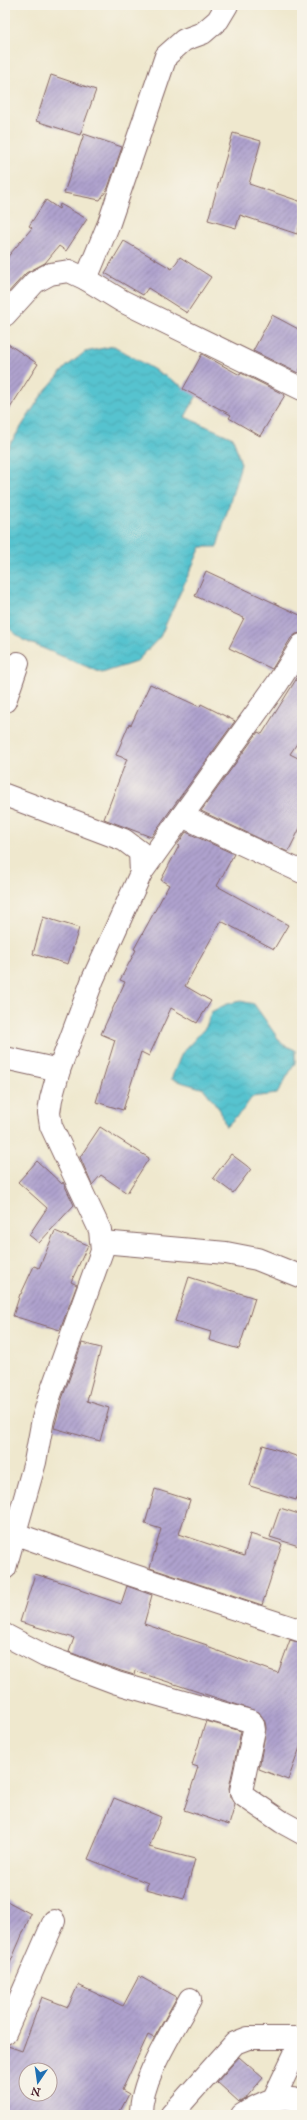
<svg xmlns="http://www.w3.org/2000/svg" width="307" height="2120" font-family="'IM FELL Great Primer',serif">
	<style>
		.water { fill: url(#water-waves); stroke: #50717d }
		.building { fill: url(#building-hatch); fill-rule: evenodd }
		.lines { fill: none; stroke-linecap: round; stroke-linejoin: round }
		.minor-casing { stroke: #846564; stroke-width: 24 }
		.minor { stroke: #fff; stroke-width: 22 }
	</style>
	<defs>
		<pattern id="water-waves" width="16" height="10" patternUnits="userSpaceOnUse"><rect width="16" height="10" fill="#56c3cf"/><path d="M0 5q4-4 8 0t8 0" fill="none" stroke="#4ca7b2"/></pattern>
		<pattern id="building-hatch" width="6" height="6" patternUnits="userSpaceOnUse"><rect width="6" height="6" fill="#afa2ce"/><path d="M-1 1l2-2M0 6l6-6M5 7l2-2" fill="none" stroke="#9083a7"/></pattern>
	</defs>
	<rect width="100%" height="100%" fill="#f7f3e8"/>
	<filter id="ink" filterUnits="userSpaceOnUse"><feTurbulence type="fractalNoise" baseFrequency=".025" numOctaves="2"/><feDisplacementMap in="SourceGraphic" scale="8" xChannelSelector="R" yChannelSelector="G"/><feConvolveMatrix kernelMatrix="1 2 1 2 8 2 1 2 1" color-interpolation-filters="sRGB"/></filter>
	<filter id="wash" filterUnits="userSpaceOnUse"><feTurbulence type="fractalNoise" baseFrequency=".012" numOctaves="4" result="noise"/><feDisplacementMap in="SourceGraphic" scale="16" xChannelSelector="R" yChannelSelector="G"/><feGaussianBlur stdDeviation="0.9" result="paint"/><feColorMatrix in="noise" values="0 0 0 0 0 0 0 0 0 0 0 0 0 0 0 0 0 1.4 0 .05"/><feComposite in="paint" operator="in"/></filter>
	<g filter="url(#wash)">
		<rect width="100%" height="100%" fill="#efe8ce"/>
		<g class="water">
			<polygon points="114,346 197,395 185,417 233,438 241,464 217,547 201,547 160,637 136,662 102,673 23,640 5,625 5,452 43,393 66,367 85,352"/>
			<polygon points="241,1001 254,1004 282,1044 295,1050 295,1063 277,1094 252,1097 243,1110 226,1127 220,1110 204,1089 171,1079 182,1053 206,1027 211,1012 227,1004"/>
		</g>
		<g id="blocks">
			<g class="building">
				<polygon points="51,75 96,90 80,135 36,121"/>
				<polygon points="233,133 261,141 249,184 302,202 302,220 297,234 240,215 236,228 208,220"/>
				<polygon points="84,134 122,147 108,188 100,200 64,193"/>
				<polygon points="46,200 59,209 60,204 87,219 66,251 59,246 45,263 26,273 5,296 5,260 32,228 29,226"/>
				<polygon points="124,241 172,269 180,257 211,277 187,313 148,288 143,295 105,273"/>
				<polygon points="272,315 302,331 302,365 298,373 253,351"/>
				<polygon points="5,342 38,364 5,416"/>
				<polygon points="202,354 240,375 241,373 285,395 260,436 229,418 231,415 183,389"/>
				<polygon points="206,571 302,616 302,633 296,634 291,638 272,669 229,648 244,618 195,596"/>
				<polygon points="302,670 302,736 290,754 302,760 302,824 288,852 201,811 258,732 262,734"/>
				<polygon points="150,684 200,707 201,704 235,721 151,837 104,819 127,759 116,755 129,724 131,725"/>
				<polygon points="186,832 234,854 217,886 288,925 274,949 221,921 185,986 211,1001 197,1023 171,1008 149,1056 141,1052 123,1110 96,1102 115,1040 101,1034 125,982 120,980 136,950 134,949 169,885 161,880 179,846 177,845"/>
				<polygon points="43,917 79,928 68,964 33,954"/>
				<polygon points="100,1127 149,1158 127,1193 101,1175 92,1185 80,1157"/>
				<polygon points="231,1154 251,1169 233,1193 213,1178"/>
				<polygon points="37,1161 62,1184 63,1182 74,1205 39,1243 29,1235 47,1208 18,1182"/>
				<polygon points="55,1231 88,1245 71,1282 77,1285 60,1330 13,1316 20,1294 21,1294 34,1266 39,1268"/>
				<polygon points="189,1277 255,1298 239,1349 209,1340 211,1332 175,1321"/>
				<polygon points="82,1343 101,1348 87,1401 109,1408 100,1441 54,1428 62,1399"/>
				<polygon points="263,1445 302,1458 302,1483 296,1500 250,1486"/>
				<polygon points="155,1489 190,1500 179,1534 244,1556 250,1534 282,1544 262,1605 150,1568 161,1529 145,1524"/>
				<polygon points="280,1508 302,1515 302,1547 270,1537"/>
				<polygon points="35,1574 80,1588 80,1590 121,1604 127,1586 152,1595 144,1624 207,1645 207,1647 278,1673 290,1640 302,1643 302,1742 288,1780 259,1769 266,1728 265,1722 259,1712 135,1671 134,1675 121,1671 69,1652 74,1638 20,1622"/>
				<polygon points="206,1721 241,1731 229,1788 230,1797 235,1805 229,1825 184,1810 198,1767 192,1765"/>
				<polygon points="114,1798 161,1817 149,1847 195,1859 184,1899 146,1889 148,1883 88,1859"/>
				<polygon points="5,1900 31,1914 5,1975"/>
				<path d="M139,1976L177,1997L154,2038L148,2035L122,2090L129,2094L118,2115H5V2045L22,2051L42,1997L68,2007L78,1985L123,2006ZM26,2070H50V2094H26Z"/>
				<polygon points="239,2057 263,2078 245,2099 239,2102 217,2082"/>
			</g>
		</g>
	</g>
	<g filter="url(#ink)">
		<use href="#blocks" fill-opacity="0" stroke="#846564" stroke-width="1"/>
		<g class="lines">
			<defs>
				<g id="minor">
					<polyline points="227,5 218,20 203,33 184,40 166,56 109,223 86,279 122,301 302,389"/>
					<polyline points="5,315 35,282 50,274 69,271 86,279"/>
					<polyline points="5,701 18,663"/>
					<polyline points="5,795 124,840 140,852 141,873 93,979 59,1070 51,1099 49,1113 51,1126 100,1230 102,1251 50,1395 43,1419 35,1462 5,1568"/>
					<polyline points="182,816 302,872"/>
					<polyline points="141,873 277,684 302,645"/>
					<polyline points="5,1058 59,1070"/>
					<polyline points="102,1242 226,1253 257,1259 302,1277"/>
					<polyline points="16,1534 126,1573 302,1631"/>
					<polyline points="5,1635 45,1656 117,1683 250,1721 253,1724 254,1730 241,1791 244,1796 282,1822 302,1833"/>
					<polyline points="5,2033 54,1921"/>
					<polyline points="274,2098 302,2039"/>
					<path d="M141,2115C140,2079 173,2031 190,1999"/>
					<polyline points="171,2115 235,2043 248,2038 302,2038"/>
					<path d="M242,2115C262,2102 278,2094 302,2101"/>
				</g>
			</defs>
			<use href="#minor" class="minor-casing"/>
			<use href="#minor" class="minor"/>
		</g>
	</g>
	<rect width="307" height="2120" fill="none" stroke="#f7f3e8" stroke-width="20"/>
	<g transform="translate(38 2082) rotate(193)"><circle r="19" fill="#f7f3e8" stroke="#b29e9c"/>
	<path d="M0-3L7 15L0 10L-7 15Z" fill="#1f6fb2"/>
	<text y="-6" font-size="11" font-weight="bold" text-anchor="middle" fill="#4a1f2b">N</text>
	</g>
</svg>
